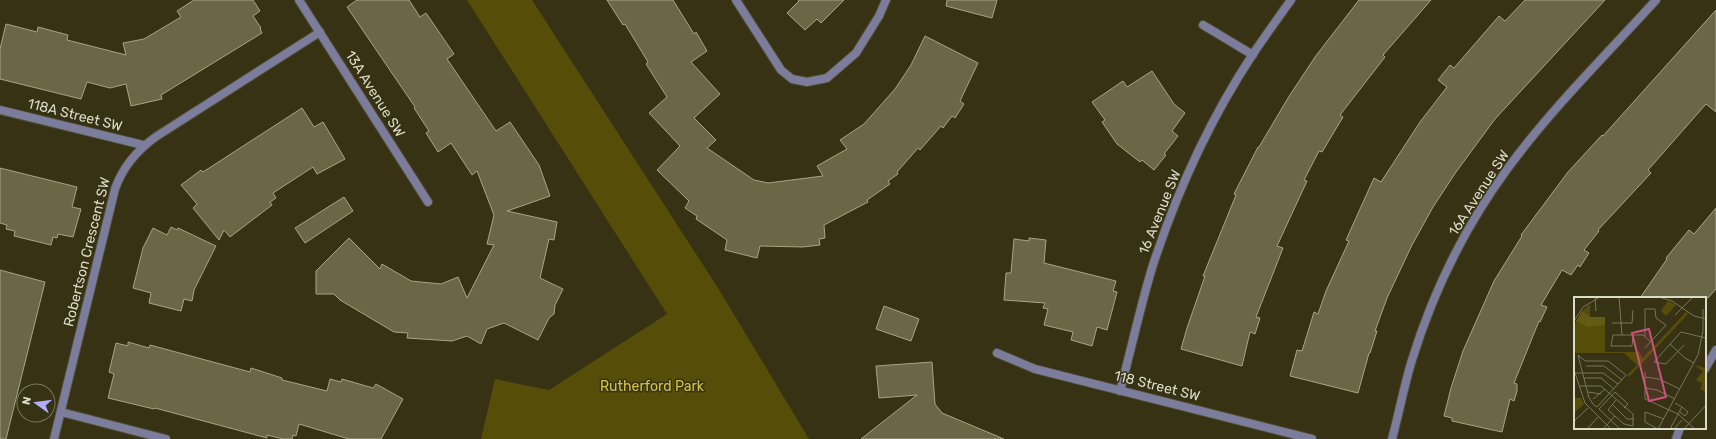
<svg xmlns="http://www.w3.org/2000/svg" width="1716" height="439" font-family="Rubik,sans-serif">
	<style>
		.green { fill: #564d08 }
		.building { fill: #6b6646; stroke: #a9a583 }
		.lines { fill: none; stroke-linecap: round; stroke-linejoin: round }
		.minor-casing { stroke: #514d30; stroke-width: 10 }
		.minor { stroke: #7c7c9d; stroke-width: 8 }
		.labels { text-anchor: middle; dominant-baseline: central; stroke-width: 3; stroke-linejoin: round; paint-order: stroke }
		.street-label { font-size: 14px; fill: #dcdac8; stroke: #363213 }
		.park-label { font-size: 14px; fill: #d3c249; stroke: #363213 }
		.inset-road { fill: none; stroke: #78755b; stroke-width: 1 }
		.view { fill: #ca527c; fill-opacity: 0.15; stroke: #ca527c; stroke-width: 2 }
		.inset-edge { fill: none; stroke: #dcdac8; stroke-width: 2 }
	</style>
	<rect width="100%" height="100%" fill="#363213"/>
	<polygon class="green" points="467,0 532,0 718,288 809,439 481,439 495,379 549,390 667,314"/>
	<g class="building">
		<polygon points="194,0 253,0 260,11 253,16 261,28 260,29 262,33 161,95 162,99 131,106 126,84 110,88 87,82 81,99 0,79 0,49 6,24 37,32 38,27 68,35 67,40 126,55 123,43 144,39 181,17 177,11"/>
		<polygon points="357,0 409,0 420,17 426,13 454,54 447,59 496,131 510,122 539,165 550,196 507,211 557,222 554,240 549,239 540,278 563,289 555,305 554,314 549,318 538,340 504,323 487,329 481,344 467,336 452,341 407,338 408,333 394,332 340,300 334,294 316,294 316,271 349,238 380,269 382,264 411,281 441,284 458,277 467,298 494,245 487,244 494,215 477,171 472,175 451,143 438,152 426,133 429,131 414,108 415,107 347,7"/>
		<polygon points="607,0 673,0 694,34 696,32 707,51 691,62 720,94 694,118 716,140 707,148 754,180 768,183 823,176 817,166 847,149 840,140 864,124 895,89 911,65 925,36 978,63 960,101 964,104 955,118 952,116 943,128 941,126 920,150 918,148 897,172 898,174 888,181 890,184 867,200 868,202 824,225 825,238 819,239 820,245 803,247 760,246 757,258 725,250 727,240 696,219 697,216 685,208 689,201 657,170 680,146 649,113 667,97 646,64 648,62 625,24 623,25"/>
		<polygon points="798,0 844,0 821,23 817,19 805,30 787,13 799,1"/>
		<polygon points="947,0 997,0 992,18 946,6"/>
		<polygon points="1359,0 1431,0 1383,55 1385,57 1340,115 1343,117 1322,152 1319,151 1304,180 1307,181 1277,246 1283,248 1256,317 1260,318 1255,334 1250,332 1242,366 1181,349 1187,328 1205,276 1203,276 1236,195 1234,194 1258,147 1259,147 1288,98 1315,57"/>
		<polygon points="1525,0 1605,0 1495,119 1456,172 1433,207 1412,245 1387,298 1375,331 1377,331 1370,353 1369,353 1358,393 1290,376 1297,350 1302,351 1314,312 1318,314 1326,291 1349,241 1346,240 1374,178 1381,182 1420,122 1447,87 1438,80 1450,65 1454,68 1499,16 1505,21"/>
		<polygon points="1716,10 1716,112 1706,104 1648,170 1651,173 1598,230 1599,231 1584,250 1589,253 1580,267 1578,265 1571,275 1562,270 1541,305 1547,307 1540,322 1539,321 1514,383 1517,384 1517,391 1514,401 1510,399 1502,432 1452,421 1452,418 1444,416 1451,388 1463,351 1494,281 1522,236 1521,235 1568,172 1602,135 1603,136"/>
		<polygon points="1152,71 1174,104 1185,113 1172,131 1178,136 1164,154 1166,155 1154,170 1142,160 1140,162 1117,144 1102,122 1105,120 1092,102 1123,81 1127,87"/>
		<polygon points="302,108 314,127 323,122 345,159 317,174 313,167 273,193 276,198 270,202 272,205 230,237 224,230 219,240 193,208 197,204 181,185 201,170 203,172"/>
		<polygon points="0,168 77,187 72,207 81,209 73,237 58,234 57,238 53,237 51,245 14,236 15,231 6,229 7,225 0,223"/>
		<polygon points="344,197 353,211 305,243 295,228"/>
		<polygon points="1716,208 1716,289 1708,298 1640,298 1667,259 1666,258 1689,230 1694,234"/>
		<polygon points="171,227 177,230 178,228 216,246 194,290 192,301 184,299 181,311 149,303 151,293 133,288 143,248 153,228 167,235"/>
		<polygon points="1029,238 1046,240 1044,263 1116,281 1113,291 1117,292 1107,330 1097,327 1092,346 1071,340 1073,332 1044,325 1048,309 1043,308 1045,303 1004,300 1006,273 1011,273 1014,239 1029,241"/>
		<polygon points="0,270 45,282 6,439 0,439"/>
		<polygon points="884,306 919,319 911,341 876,329"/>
		<polygon points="128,342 149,348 150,345 250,372 251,368 282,378 282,380 327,391 330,379 341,382 342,379 373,388 376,384 403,399 381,439 349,439 299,424 296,436 293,435 292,439 283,439 267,435 267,438 155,408 154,409 108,398 114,374 109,372 116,343 128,346"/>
		<polygon points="932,362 935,404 942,413 1004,439 861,439 917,395 879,398 876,366"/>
	</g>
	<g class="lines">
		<defs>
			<g id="minor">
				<polyline points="299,0 428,202"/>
				<polyline points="736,0 781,70 792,79 807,82 827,78 856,53 879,16 886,0"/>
				<polyline points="1203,25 1253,55"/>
				<polyline points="0,110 143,145"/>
				<polyline points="997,353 1035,369 1312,439"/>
				<polyline points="1705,369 1716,350"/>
				<path d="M1120,391C1131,350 1140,308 1152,268C1176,194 1210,119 1253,54C1265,36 1278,18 1291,0"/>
				<polyline points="61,412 166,439"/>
				<path d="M54,439L115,189C123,166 137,150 157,136L320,32"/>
				<path d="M1392,439C1399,413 1404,386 1412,360C1433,292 1466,225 1508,168C1552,108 1606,55 1656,0"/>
				<polyline points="1676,439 1680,428"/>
			</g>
		</defs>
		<use href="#minor" class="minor-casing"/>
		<use href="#minor" class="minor"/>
	</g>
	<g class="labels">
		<g class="street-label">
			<text transform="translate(375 94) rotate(58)">13A Avenue SW</text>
			<text transform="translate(75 115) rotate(14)">118A Street SW</text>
			<text transform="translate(1479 193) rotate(-57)">16A Avenue SW</text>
			<text transform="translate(1160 212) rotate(-68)">16 Avenue SW</text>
			<text transform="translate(87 252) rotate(-76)">Robertson Crescent SW</text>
			<text transform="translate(1157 386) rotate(14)">118 Street SW</text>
		</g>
		<g class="park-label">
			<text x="652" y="386">Rutherford Park</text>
		</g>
	</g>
	<g transform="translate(1574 297)">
		<rect width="132" height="132" fill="#363213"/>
		<path d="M94,4L102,8L92,19L87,14ZM16,7V20H31V55H65L69,61L112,15L114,17L55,80L53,78L63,68L50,56H0V28L8,14ZM120,68L132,71V95L126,92L128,86L122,83L129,74ZM0,101H7L10,107L0,116Z" fill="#564d08"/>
		<path d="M8,14L16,20H31V28L14,30L2,24Z" fill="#635a13"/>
		<path class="inset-road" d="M21,0L22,14M45,0L48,38M85,0L98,4L120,19L132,22M101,18L119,0M0,24L9,10L26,0M38,26H58L59,13M59,38L58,49H37L39,38H69L77,45M71,39V12H81L82,21L92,28L71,51M96,47L111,61L120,66M110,48L92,67L80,65L107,35L132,41M11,64L4,58L15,101L20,108L23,110L44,87M12,69H30L48,83M0,73L11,106L37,132M71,75V102L104,117L121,132M1,76H29L44,87L52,78L34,64H11M71,80L85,82L106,92M10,81H27L40,92M6,89H27L59,117V129M71,91L83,93L101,102M14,95L27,97M19,102L31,92M42,103L34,113L50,127L59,129M38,107L53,122H60M106,115L111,119L114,115L108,110M0,124L14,111M13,132L24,120M29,132L41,119M46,132L25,112L41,95L54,107L50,111M84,132L124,58L129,34V12M84,132L71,125V115L90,122M99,132L97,130L108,110L101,106M100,132L108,123M110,132L132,108"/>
		<path class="view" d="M75,32L92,100L75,104L58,36Z"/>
		<rect width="132" height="132" class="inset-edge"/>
	</g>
	<g transform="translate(36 403) rotate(284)"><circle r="19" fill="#363213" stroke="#78755b"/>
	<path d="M0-3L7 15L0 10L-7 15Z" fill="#afaefa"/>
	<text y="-6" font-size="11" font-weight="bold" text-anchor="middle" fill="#dcdac8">N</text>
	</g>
</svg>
